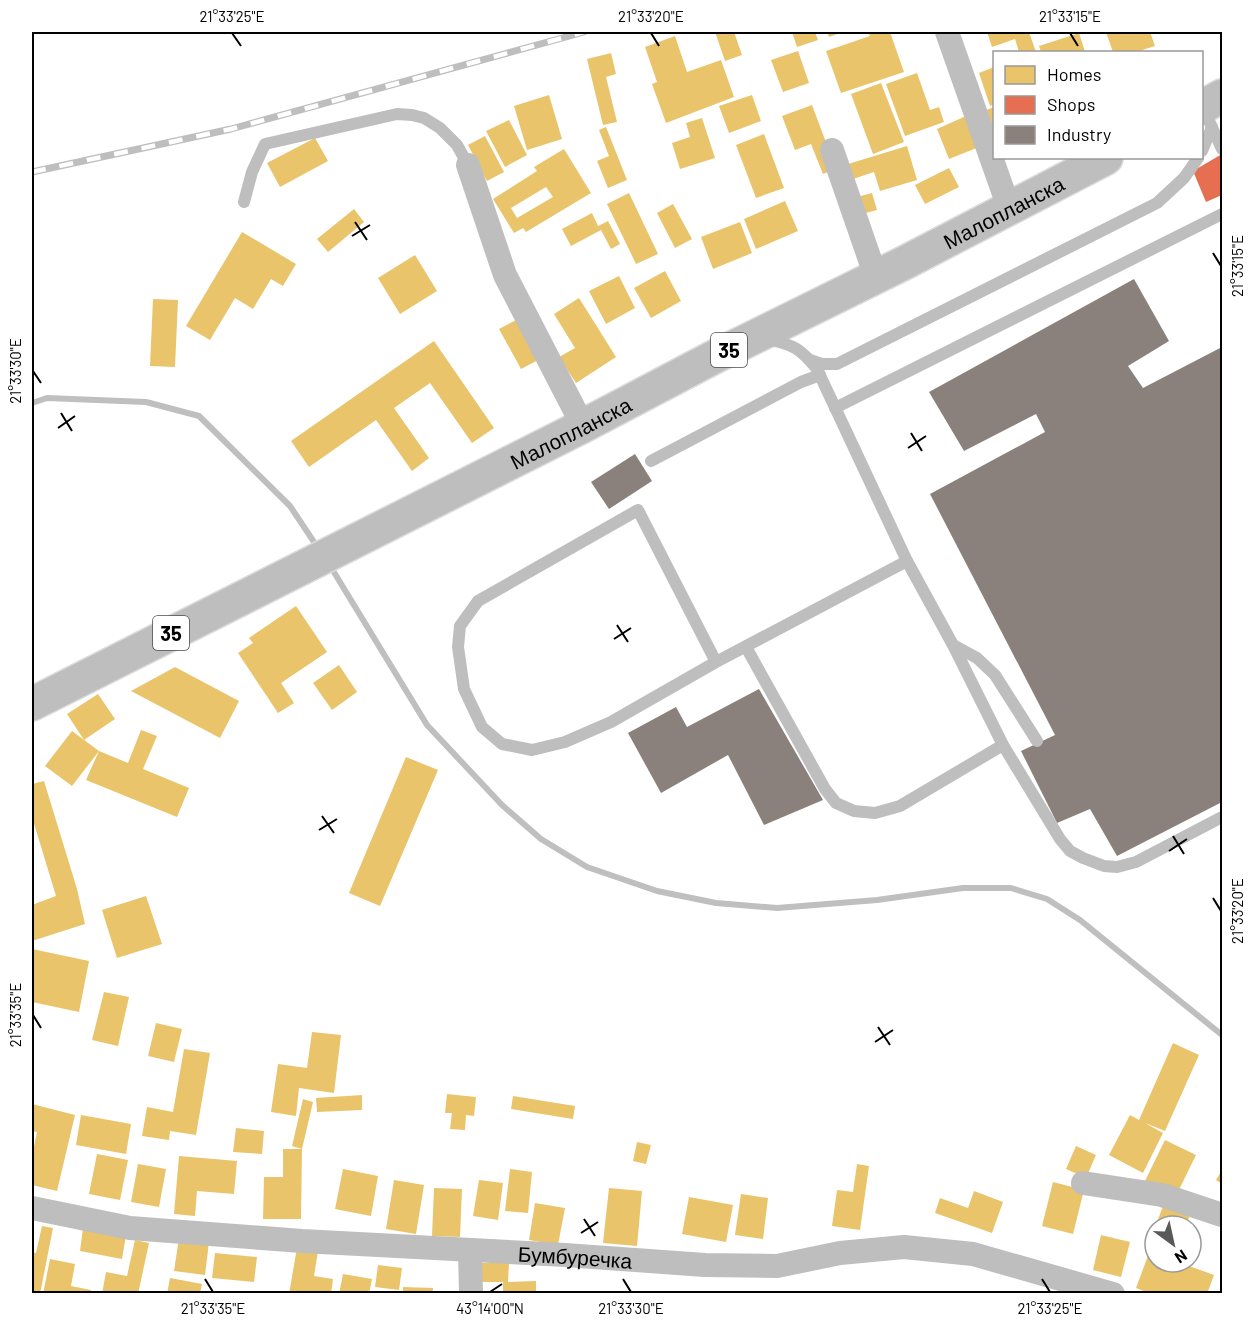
<svg xmlns="http://www.w3.org/2000/svg" width="1254" height="1325" font-family="Barlow,sans-serif">
	<style>
		.homes { fill: #e9c46a; fill-rule: evenodd }
		.shops { fill: #e76f51 }
		.industry { fill: #8a817c }
		.lines { fill: none; stroke-linecap: round; stroke-linejoin: round }
		.stream { stroke: #bfbfbf; stroke-width: 6 }
		.primary-casing { stroke: #dbdbdb; stroke-width: 36 }
		.service { stroke: #bebebe; stroke-width: 12 }
		.minor { stroke: #bebebe; stroke-width: 24 }
		.primary { stroke: #bebebe; stroke-width: 33 }
		.rail-casing { stroke: #bebebe; stroke-width: 7 }
		.rail { stroke: #fff; stroke-width: 4.5; stroke-dasharray: 14; stroke-linecap: butt }
		.ticks { fill: none; stroke: #000; stroke-width: 2 }
		.labels { text-anchor: middle; dominant-baseline: central; stroke-width: 6; stroke-linejoin: round; paint-order: stroke }
		.shield { fill: #fff; stroke: #4c4c4c; stroke-width: 1.5 }
		.shield-label { font-size: 20px; font-weight: bold; fill: #000 }
		.street-label { font-size: 21px; fill: #000; stroke: #fff }
		.neatline { fill: none; stroke: #000; stroke-width: 2 }
		.ticks-label { font-size: 15px; text-anchor: middle; fill: #000 }
	</style>
	<rect width="100%" height="100%" fill="#fff"/>
	<g class="homes">
		<polygon points="715,32 734,32 742,55 725,61"/>
		<polygon points="792,32 815,32 818,40 797,47"/>
		<polygon points="827,32 843,32 829,37"/>
		<polygon points="868,32 890,32 904,72 841,93 826,51 870,36"/>
		<polygon points="987,32 1029,32 1036,52 1019,52 1015,39 992,47"/>
		<polygon points="1106,32 1150,32 1155,46 1136,52 1113,52"/>
		<polygon points="1079,33 1085,52 1041,52 1039,46"/>
		<polygon points="675,36 687,72 721,60 734,97 666,123 652,84 657,82 645,47"/>
		<polygon points="798,51 809,83 783,92 771,60"/>
		<polygon points="611,53 616,74 606,77 617,122 603,125 587,59"/>
		<polygon points="994,67 994,104 990,106 979,73"/>
		<polygon points="917,73 930,110 939,107 944,122 905,136 886,84"/>
		<polygon points="881,83 904,142 873,154 851,94"/>
		<polygon points="549,95 562,139 527,150 514,106"/>
		<polygon points="752,95 761,121 729,133 719,106"/>
		<polygon points="812,105 836,169 823,174 811,144 795,150 782,116"/>
		<polygon points="994,107 994,151 981,112"/>
		<polygon points="966,116 979,147 949,159 937,129"/>
		<polygon points="702,118 715,158 680,169 672,143 690,137 686,123"/>
		<polygon points="509,120 527,155 505,167 486,131"/>
		<polygon points="606,127 627,180 608,188 597,161 609,156 599,130"/>
		<polygon points="764,134 784,188 756,198 736,145"/>
		<polygon points="485,136 504,172 487,181 468,145"/>
		<polygon points="315,138 328,161 280,187 267,163"/>
		<polygon points="907,146 917,180 880,191 874,172 853,179 848,164"/>
		<path d="M564,149L591,193L526,232L523,228L514,233L493,199L537,171L534,167ZM546,187L553,197L517,218L511,208Z"/>
		<polygon points="949,168 959,187 925,204 915,185"/>
		<polygon points="629,193 658,254 636,264 607,204"/>
		<polygon points="872,193 877,210 862,214 857,197"/>
		<polygon points="785,201 798,231 756,249 744,219"/>
		<polygon points="673,204 692,239 675,248 657,213"/>
		<polygon points="354,209 364,222 328,252 317,239"/>
		<polygon points="592,213 598,226 608,221 620,244 611,249 601,230 571,246 562,229"/>
		<polygon points="740,222 752,253 713,269 701,237"/>
		<polygon points="242,232 296,264 283,286 271,279 253,309 235,298 210,340 186,326"/>
		<polygon points="415,255 437,291 400,314 378,278"/>
		<polygon points="665,271 681,301 651,318 634,288"/>
		<polygon points="619,276 635,308 606,324 589,291"/>
		<polygon points="579,298 616,357 576,383 559,357 575,348 554,314"/>
		<polygon points="153,299 178,300 175,367 150,366"/>
		<polygon points="522,317 544,357 521,369 499,329"/>
		<polygon points="434,341 494,428 472,443 430,383 394,408 429,458 412,471 376,420 309,467 291,441"/>
		<polygon points="296,606 327,652 281,683 294,703 278,713 238,653 253,643 249,638"/>
		<polygon points="339,665 357,692 332,710 313,683"/>
		<polygon points="175,667 239,701 220,738 131,691"/>
		<polygon points="98,694 115,719 84,740 67,714"/>
		<polygon points="141,730 157,736 143,769 189,788 177,817 86,780 99,751 128,763"/>
		<polygon points="72,731 99,751 72,786 45,766"/>
		<polygon points="406,757 438,770 380,906 349,893"/>
		<polygon points="44,781 77,889 85,924 32,941 32,905 56,896 32,817 32,784"/>
		<polygon points="146,896 162,944 117,958 102,910"/>
		<polygon points="32,949 89,961 79,1012 32,1002"/>
		<polygon points="104,992 129,997 118,1046 92,1040"/>
		<polygon points="156,1023 182,1029 174,1062 148,1056"/>
		<polygon points="312,1032 341,1035 334,1093 299,1088 296,1116 271,1112 278,1064 307,1068"/>
		<polygon points="1173,1043 1199,1055 1165,1131 1145,1123 1163,1133 1143,1173 1109,1155 1130,1115 1139,1120"/>
		<polygon points="184,1049 210,1053 196,1135 170,1131 169,1140 142,1136 147,1107 173,1112"/>
		<polygon points="447,1094 476,1097 474,1116 466,1115 465,1130 450,1129 452,1113 445,1113"/>
		<polygon points="362,1095 362,1110 317,1112 316,1098"/>
		<polygon points="513,1096 575,1106 573,1119 511,1109"/>
		<polygon points="303,1099 313,1102 302,1149 292,1146"/>
		<polygon points="32,1104 75,1115 57,1191 32,1185 32,1156 37,1132 32,1131"/>
		<polygon points="81,1115 131,1124 126,1154 76,1145"/>
		<polygon points="236,1128 264,1131 262,1154 233,1152"/>
		<polygon points="1165,1140 1196,1155 1175,1198 1144,1183"/>
		<polygon points="637,1142 651,1145 646,1164 633,1161"/>
		<polygon points="1076,1146 1096,1155 1086,1178 1066,1169"/>
		<polygon points="283,1149 302,1149 301,1219 263,1219 264,1177 283,1177"/>
		<polygon points="97,1154 128,1160 120,1200 89,1194"/>
		<polygon points="179,1156 237,1161 234,1194 197,1191 195,1216 174,1214"/>
		<polygon points="138,1164 166,1169 159,1207 131,1202"/>
		<polygon points="857,1164 869,1166 860,1230 832,1226 837,1190 853,1192"/>
		<polygon points="343,1169 378,1176 371,1216 335,1209"/>
		<polygon points="510,1169 532,1172 528,1213 505,1211"/>
		<polygon points="1222,1170 1222,1184 1216,1180"/>
		<polygon points="394,1180 424,1185 416,1234 386,1229"/>
		<polygon points="479,1180 503,1183 498,1220 473,1216"/>
		<polygon points="1053,1182 1084,1190 1073,1234 1042,1226"/>
		<polygon points="434,1188 462,1189 460,1237 432,1236"/>
		<polygon points="609,1188 642,1191 637,1246 603,1243"/>
		<polygon points="974,1191 1003,1202 992,1233 935,1213 940,1198 968,1208"/>
		<polygon points="741,1194 768,1198 763,1239 735,1235"/>
		<polygon points="689,1197 733,1205 726,1242 682,1234"/>
		<polygon points="1165,1201 1192,1210 1186,1226 1169,1226 1157,1222"/>
		<polygon points="535,1203 565,1208 558,1245 529,1240"/>
		<polygon points="42,1226 53,1228 40,1294 32,1294 32,1252 36,1253"/>
		<polygon points="83,1228 126,1235 122,1259 80,1251"/>
		<polygon points="1101,1235 1130,1242 1121,1277 1093,1270"/>
		<polygon points="1155,1237 1155,1262 1178,1262 1214,1275 1207,1294 1151,1294 1136,1288"/>
		<polygon points="179,1238 209,1242 205,1275 174,1271"/>
		<polygon points="135,1240 149,1243 138,1294 102,1294 106,1272 127,1276"/>
		<polygon points="297,1248 318,1251 314,1276 333,1279 331,1294 289,1294"/>
		<polygon points="215,1253 257,1257 254,1282 212,1278"/>
		<polygon points="50,1259 75,1264 71,1286 91,1290 90,1294 43,1294"/>
		<polygon points="480,1263 509,1263 508,1282 536,1281 536,1294 503,1294 503,1282 479,1282"/>
		<polygon points="378,1265 402,1268 399,1290 375,1287"/>
		<polygon points="343,1274 372,1279 369,1294 339,1294"/>
		<polygon points="170,1278 202,1284 200,1294 167,1294"/>
		<polygon points="403,1287 433,1288 433,1294 403,1294"/>
	</g>
	<polygon class="shops" points="1222,154 1222,195 1206,202 1193,171"/>
	<g class="industry">
		<polygon points="1134,279 1169,341 1128,366 1143,388 1222,347 1222,802 1117,856 1090,809 1057,823 1021,751 1055,735 930,494 1045,432 1036,414 964,451 929,392"/>
		<polygon points="635,454 652,481 609,509 591,482"/>
		<polygon points="759,689 823,800 764,825 728,755 661,793 628,733 676,707 687,727"/>
	</g>
	<g class="lines">
		<g class="stream">
			<polyline points="32,403 47,398 146,402 199,416 290,506 318,548"/>
			<polyline points="329,564 427,725 502,805 541,839 587,867 657,891 716,903 777,908 877,900 963,888 1011,888 1047,899 1080,920 1222,1035"/>
		</g>
		<defs>
			<g id="primary">
				<polyline points="1202,107 1222,96"/>
				<path id="s2" d="M32,704L583,426L716,356L906,262L1106,158"/>
			</g>
		</defs>
		<use href="#primary" class="primary-casing"/>
		<g class="service">
			<polyline points="1203,108 1222,149"/>
			<polyline points="1202,151 1212,127"/>
			<polyline points="244,202 252,172 265,144 397,114 412,115 424,118 440,128 457,145 468,165"/>
			<path d="M767,339C794,345 800,348 817,369L907,561L953,645L1003,745L1060,839L1070,851L1083,858L1104,866L1117,867L1136,862L1222,817"/>
			<polyline points="810,360 822,364 837,364 1157,203 1184,178 1198,158"/>
			<polyline points="835,408 1222,214"/>
			<polyline points="651,461 801,382 820,375"/>
			<polyline points="953,645 977,658 995,675 1037,741"/>
			<polyline points="746,647 825,789 836,803 854,811 875,813 900,806 1003,745"/>
			<polyline points="716,662 638,510 478,601 460,626 458,647 464,689 482,727 502,744 532,750 565,742 611,722 716,662 907,561"/>
		</g>
		<g class="minor">
			<polyline points="947,32 1009,208"/>
			<polyline points="832,150 876,277"/>
			<polyline points="468,165 505,275 583,426"/>
			<polyline points="1083,1183 1162,1195 1222,1215"/>
			<path id="s1" d="M32,1208L130,1228L302,1241L565,1255L705,1265L777,1266L840,1253L904,1247L973,1254L1113,1294"/>
			<polyline points="470,1250 471,1294"/>
		</g>
		<use href="#primary" class="primary"/>
		<defs>
			<polyline id="rail" points="32,172 231,129 584,32"/>
		</defs>
		<use href="#rail" class="rail-casing"/>
		<use href="#rail" class="rail"/>
	</g>
	<path class="ticks" d="M232,33L241,46M651,33L659,46M1070,33L1078,46M355,222L367,240M352,236L370,225M1213,253L1221,266M33,371L41,383M61,413L72,431M58,428L75,416M911,433L922,451M908,448L926,436M617,625L628,642M614,639L631,628M322,816L334,833M319,830L337,819M1173,836L1184,854M1169,851L1187,839M1213,898L1221,911M33,1015L41,1028M878,1027L890,1045M875,1042L893,1030M584,1219L595,1236M581,1233L598,1222M205,1279L213,1292M623,1279L631,1292M1042,1279L1050,1292M490,1292L502,1284"/>
	<g class="labels">
		<g class="shield">
			<rect x="711" y="333" width="36" height="34" rx="4.5"/>
			<rect x="153" y="616" width="36" height="34" rx="4.5"/>
		</g>
		<g class="shield-label">
			<text x="729" y="350">35</text>
			<text x="171" y="633">35</text>
		</g>
		<g class="street-label">
			<text stroke="none"><textPath href="#s2" startOffset="1089">Малопланска</textPath></text>
			<text stroke="none"><textPath href="#s2" startOffset="603">Малопланска</textPath></text>
			<text stroke="none"><textPath href="#s1" startOffset="546">Бумбуречка</textPath></text>
		</g>
	</g>
	<rect width="1254" height="1325" fill="none" stroke="#ffffff" stroke-width="66"/>
	<rect x="993" y="51" width="210" height="108" fill="#ffffff" stroke="#999999" stroke-width="1.5"/>
	<rect x="1005" y="66" width="30" height="18" fill="#e9c46a" stroke="#999999" stroke-width="1.5"/>
	<text x="1047" y="81" font-size="18" fill="#000000">Homes</text>
	<rect x="1005" y="96" width="30" height="18" fill="#e76f51" stroke="#999999" stroke-width="1.5"/>
	<text x="1047" y="111" font-size="18" fill="#000000">Shops</text>
	<rect x="1005" y="126" width="30" height="18" fill="#8a817c" stroke="#999999" stroke-width="1.5"/>
	<text x="1047" y="141" font-size="18" fill="#000000">Industry</text>
	<g transform="translate(1173 1244) rotate(147)"><circle r="28" fill="#ffffff" stroke="#999999" stroke-width="1.5"/>
	<path d="M0-4.5L10 22L0 15L-10 22Z" fill="#595959"/>
	<text y="-9" font-size="16" font-weight="bold" text-anchor="middle" fill="#000000">N</text>
	</g>
	<rect x="33" y="33" width="1188" height="1259" class="neatline"/>
	<g class="ticks-label">
		<text x="232" y="22">21°33'25"E</text>
		<text x="651" y="22">21°33'20"E</text>
		<text x="1070" y="22">21°33'15"E</text>
		<text transform="translate(1238 266) rotate(-90)" y="5">21°33'15"E</text>
		<text transform="translate(16 371) rotate(-90)" y="5">21°33'30"E</text>
		<text transform="translate(1238 911) rotate(-90)" y="5">21°33'20"E</text>
		<text transform="translate(16 1015) rotate(-90)" y="5">21°33'35"E</text>
		<text x="213" y="1314">21°33'35"E</text>
		<text x="490" y="1314">43°14'00"N</text>
		<text x="631" y="1314">21°33'30"E</text>
		<text x="1050" y="1314">21°33'25"E</text>
	</g>
</svg>
